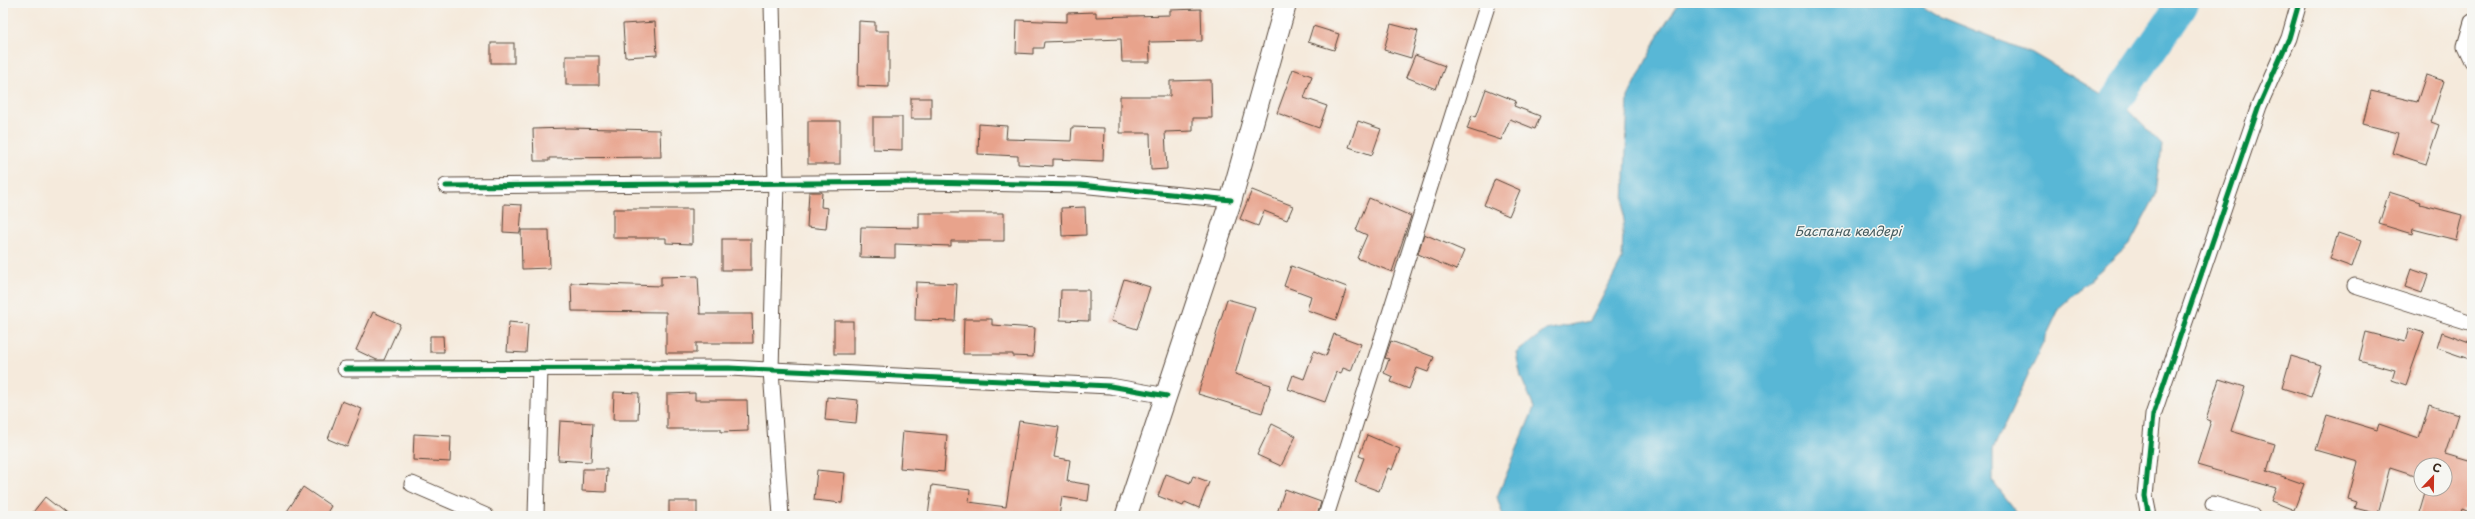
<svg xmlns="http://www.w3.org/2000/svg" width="2475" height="519" font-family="'Playpen Sans',sans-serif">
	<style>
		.water { fill: #58b7d6; stroke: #4a707a }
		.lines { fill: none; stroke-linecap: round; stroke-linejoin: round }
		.river { stroke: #58b7d6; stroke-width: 32 }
		.building { fill: #e8a38c }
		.street-casing { stroke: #57473a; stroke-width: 17 }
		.secondary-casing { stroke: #57473a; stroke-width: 23 }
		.street { stroke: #fff; stroke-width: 15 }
		.secondary { stroke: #fff; stroke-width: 21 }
		.cycleway-casing { stroke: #f6f6f2; stroke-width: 8 }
		.cycleway { stroke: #00873e; stroke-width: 5 }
		.labels { text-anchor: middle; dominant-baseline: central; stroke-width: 3; stroke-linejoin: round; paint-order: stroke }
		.water-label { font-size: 13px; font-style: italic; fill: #455b5e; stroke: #f6f6f2 }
	</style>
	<rect width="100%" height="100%" fill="#f6f6f2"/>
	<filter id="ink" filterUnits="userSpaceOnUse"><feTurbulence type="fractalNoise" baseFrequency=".025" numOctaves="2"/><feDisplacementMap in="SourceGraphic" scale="8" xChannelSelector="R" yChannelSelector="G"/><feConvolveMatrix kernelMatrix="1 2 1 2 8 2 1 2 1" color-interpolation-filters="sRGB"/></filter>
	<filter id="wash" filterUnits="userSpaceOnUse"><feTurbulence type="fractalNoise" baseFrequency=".012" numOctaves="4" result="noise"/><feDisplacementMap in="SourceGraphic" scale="16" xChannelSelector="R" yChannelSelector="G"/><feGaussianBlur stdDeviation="0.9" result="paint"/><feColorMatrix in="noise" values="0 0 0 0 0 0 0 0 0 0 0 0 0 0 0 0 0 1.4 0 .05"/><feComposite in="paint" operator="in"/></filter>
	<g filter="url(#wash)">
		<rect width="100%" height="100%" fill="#f5eadc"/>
		<polygon class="water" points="1679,3 1917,3 1936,15 2034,54 2127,109 2162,145 2156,195 2131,242 2060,307 1993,449 1993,482 2019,516 1503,516 1497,497 1534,408 1521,377 1516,353 1546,330 1590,321 1622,259 1628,97 1661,31"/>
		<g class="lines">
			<polyline class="river" points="2090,137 2183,3"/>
		</g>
		<g id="blocks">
			<g class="building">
				<polygon points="1201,9 1202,41 1149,42 1150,62 1122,62 1121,39 1044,42 1043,48 1033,48 1033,54 1016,53 1017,20 1067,22 1067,13 1096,12 1096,17 1170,15 1170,10"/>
				<polygon points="859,21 875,22 875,31 889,31 889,87 858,86"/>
				<polygon points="655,22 657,55 625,57 623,24"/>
				<polygon points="1391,24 1418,31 1411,58 1384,50"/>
				<polygon points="1313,26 1339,34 1334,50 1308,42"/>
				<rect x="491" y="43" width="23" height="20"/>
				<polygon points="1415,55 1445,66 1436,89 1406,77"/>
				<rect x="566" y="56" width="33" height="29"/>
				<polygon points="1293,69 1312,76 1304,98 1327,106 1319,128 1277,113"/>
				<polygon points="2426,75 2444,81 2431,122 2439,125 2426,164 2392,153 2398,133 2363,124 2371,91 2417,102"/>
				<polygon points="1211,80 1212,118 1193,118 1193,131 1165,132 1167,169 1151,170 1150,133 1120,133 1120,96 1170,96 1170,81"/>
				<polygon points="1486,89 1516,101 1514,106 1540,116 1535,129 1510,119 1501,140 1467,129 1472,115 1476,117"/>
				<rect x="911" y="98" width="20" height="21"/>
				<polygon points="873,117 902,117 902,150 873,149"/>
				<rect x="808" y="121" width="32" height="43"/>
				<polygon points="1358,121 1381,129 1372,155 1349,147"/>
				<polygon points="979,124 1007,126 1006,139 1071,141 1072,127 1104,128 1103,161 1053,159 1053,166 1018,164 1018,156 978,154"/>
				<polygon points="568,128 660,130 661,157 549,158 549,161 534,161 533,129"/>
				<polygon points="1495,179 1520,190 1509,216 1484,205"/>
				<polygon points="1252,190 1293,206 1287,220 1264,211 1258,226 1240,219"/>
				<polygon points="809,192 822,192 821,207 828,208 826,229 807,227"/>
				<polygon points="2389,192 2421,202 2420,204 2462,215 2456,240 2413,229 2412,234 2379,224"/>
				<polygon points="1369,198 1411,216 1392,272 1357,258 1367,235 1356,230"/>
				<polygon points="504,204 522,205 520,233 503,232"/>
				<polygon points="1085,207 1086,235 1062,236 1061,208"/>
				<polygon points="613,209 692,209 692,244 666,243 666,238 613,238"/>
				<polygon points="919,213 1004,213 1004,241 951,241 951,246 895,244 895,258 860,257 861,227 919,228"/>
				<polygon points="521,230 549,230 550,268 522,269"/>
				<polygon points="2338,233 2361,241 2352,267 2330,259"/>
				<polygon points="1424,234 1464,251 1456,270 1418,254"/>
				<rect x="722" y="239" width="29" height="31"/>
				<polygon points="1291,266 1347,287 1336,320 1307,310 1311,296 1284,286"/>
				<polygon points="2411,269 2428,275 2422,293 2405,287"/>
				<polygon points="698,276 700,314 752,314 753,343 696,343 696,353 666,353 666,312 572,311 571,283 661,286 661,277"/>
				<polygon points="1124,279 1150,287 1137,329 1111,321"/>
				<polygon points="916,282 957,284 955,321 915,320"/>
				<polygon points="1061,290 1089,290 1089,321 1060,320"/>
				<polygon points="1227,299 1255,307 1235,374 1271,385 1262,413 1198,394"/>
				<polygon points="373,312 400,324 384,360 377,360 356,350"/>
				<polygon points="964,319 992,319 992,325 1035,328 1033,357 1013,356 1013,354 963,354"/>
				<rect x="834" y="321" width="19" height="33"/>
				<polygon points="509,322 528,324 526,353 507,352"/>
				<polygon points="2409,328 2424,333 2406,385 2392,380 2395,370 2359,360 2366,332 2405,342"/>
				<polygon points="2442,332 2472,343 2472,360 2437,348"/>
				<polygon points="1334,334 1361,344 1351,371 1343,368 1341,374 1336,372 1325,402 1288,389 1293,375 1304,379 1314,351 1326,356"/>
				<polygon points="430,336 443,336 444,352 430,352"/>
				<polygon points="1391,341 1434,357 1428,372 1417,368 1409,389 1391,382 1393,377 1384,373 1389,359 1385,358"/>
				<polygon points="2291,356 2321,365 2311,397 2282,388"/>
				<polygon points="2219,379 2245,387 2231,431 2275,444 2267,471 2304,484 2294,510 2271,501 2276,488 2197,465 2211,421 2206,419"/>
				<polygon points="614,392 639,393 638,420 613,420"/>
				<polygon points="695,393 695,400 747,400 748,431 721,432 721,429 667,429 667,394"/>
				<polygon points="827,397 858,400 856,423 825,420"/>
				<polygon points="342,401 362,409 347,447 328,439"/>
				<polygon points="2429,405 2458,414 2445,454 2472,462 2472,513 2462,509 2460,516 2418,516 2426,489 2445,489 2445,465 2421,465 2421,477 2390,467 2378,514 2355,508 2357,502 2348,499 2358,462 2316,450 2327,415 2377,430 2379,424 2419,438"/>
				<polygon points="560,421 593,423 591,462 558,460"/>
				<polygon points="1019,421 1059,427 1054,457 1070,460 1067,481 1090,485 1088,501 1062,497 1059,516 928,516 932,485 970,490 969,502 1006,507"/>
				<polygon points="1272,424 1296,436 1281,466 1257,455"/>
				<polygon points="903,431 947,435 944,472 900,468"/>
				<polygon points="414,434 451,436 450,462 413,460"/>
				<polygon points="1367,435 1400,449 1392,470 1388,468 1379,491 1355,482 1364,458 1359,456"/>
				<polygon points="583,469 607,469 606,492 582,491"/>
				<polygon points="817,470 845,473 842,503 814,500"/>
				<polygon points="1166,474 1190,483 1193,476 1209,482 1199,508 1185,502 1183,506 1158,496"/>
				<polygon points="303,487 331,506 325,516 284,516"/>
				<polygon points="1285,489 1321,502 1317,516 1276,516"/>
				<polygon points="45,497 69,516 30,516"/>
				<rect x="669" y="501" width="28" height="15"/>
			</g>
		</g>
	</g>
	<g filter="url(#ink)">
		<use href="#blocks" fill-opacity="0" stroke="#57473a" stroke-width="1"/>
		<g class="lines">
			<defs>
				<g id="street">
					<polyline points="772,3 776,183 771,370 781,516"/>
					<polyline points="2472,22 2465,46 2472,61"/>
					<polyline points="446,186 924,182 1080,185 1231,200"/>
					<polyline points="2355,286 2472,323"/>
					<polyline points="345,369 729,368 1110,386 1167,396"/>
					<polyline points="412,484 486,516"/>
					<polyline points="2213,504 2252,516"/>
					<polyline points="536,516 540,368"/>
					<polyline points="1326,516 1488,3"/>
					<polyline points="2149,516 2145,496 2153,415 2259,106 2289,38 2299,3"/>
				</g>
				<polyline id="secondary" points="1126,516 1231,200 1286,3"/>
			</defs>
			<use href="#street" class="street-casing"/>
			<use href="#secondary" class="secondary-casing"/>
			<use href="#street" class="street"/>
			<use href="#secondary" class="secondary"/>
			<defs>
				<g id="cycleway">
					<polyline points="446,186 924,182 1080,185 1231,200"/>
					<polyline points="345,369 729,368 1110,386 1167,396"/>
					<polyline points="2149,516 2145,496 2153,415 2259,106 2289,38 2299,3"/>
				</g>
			</defs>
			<use href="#cycleway" class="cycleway-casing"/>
			<use href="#cycleway" class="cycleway"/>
		</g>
	</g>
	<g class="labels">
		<g class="water-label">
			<text x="1848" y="230">Баспана көлдері</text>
		</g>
	</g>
	<rect width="2475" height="519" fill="none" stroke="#f6f6f2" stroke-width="16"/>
	<g transform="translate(2433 477) rotate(22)"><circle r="19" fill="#f6f6f2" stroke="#aba49d"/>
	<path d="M0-3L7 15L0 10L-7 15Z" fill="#c8321e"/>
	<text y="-6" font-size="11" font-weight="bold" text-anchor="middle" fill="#3b2a1e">С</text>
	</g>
</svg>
